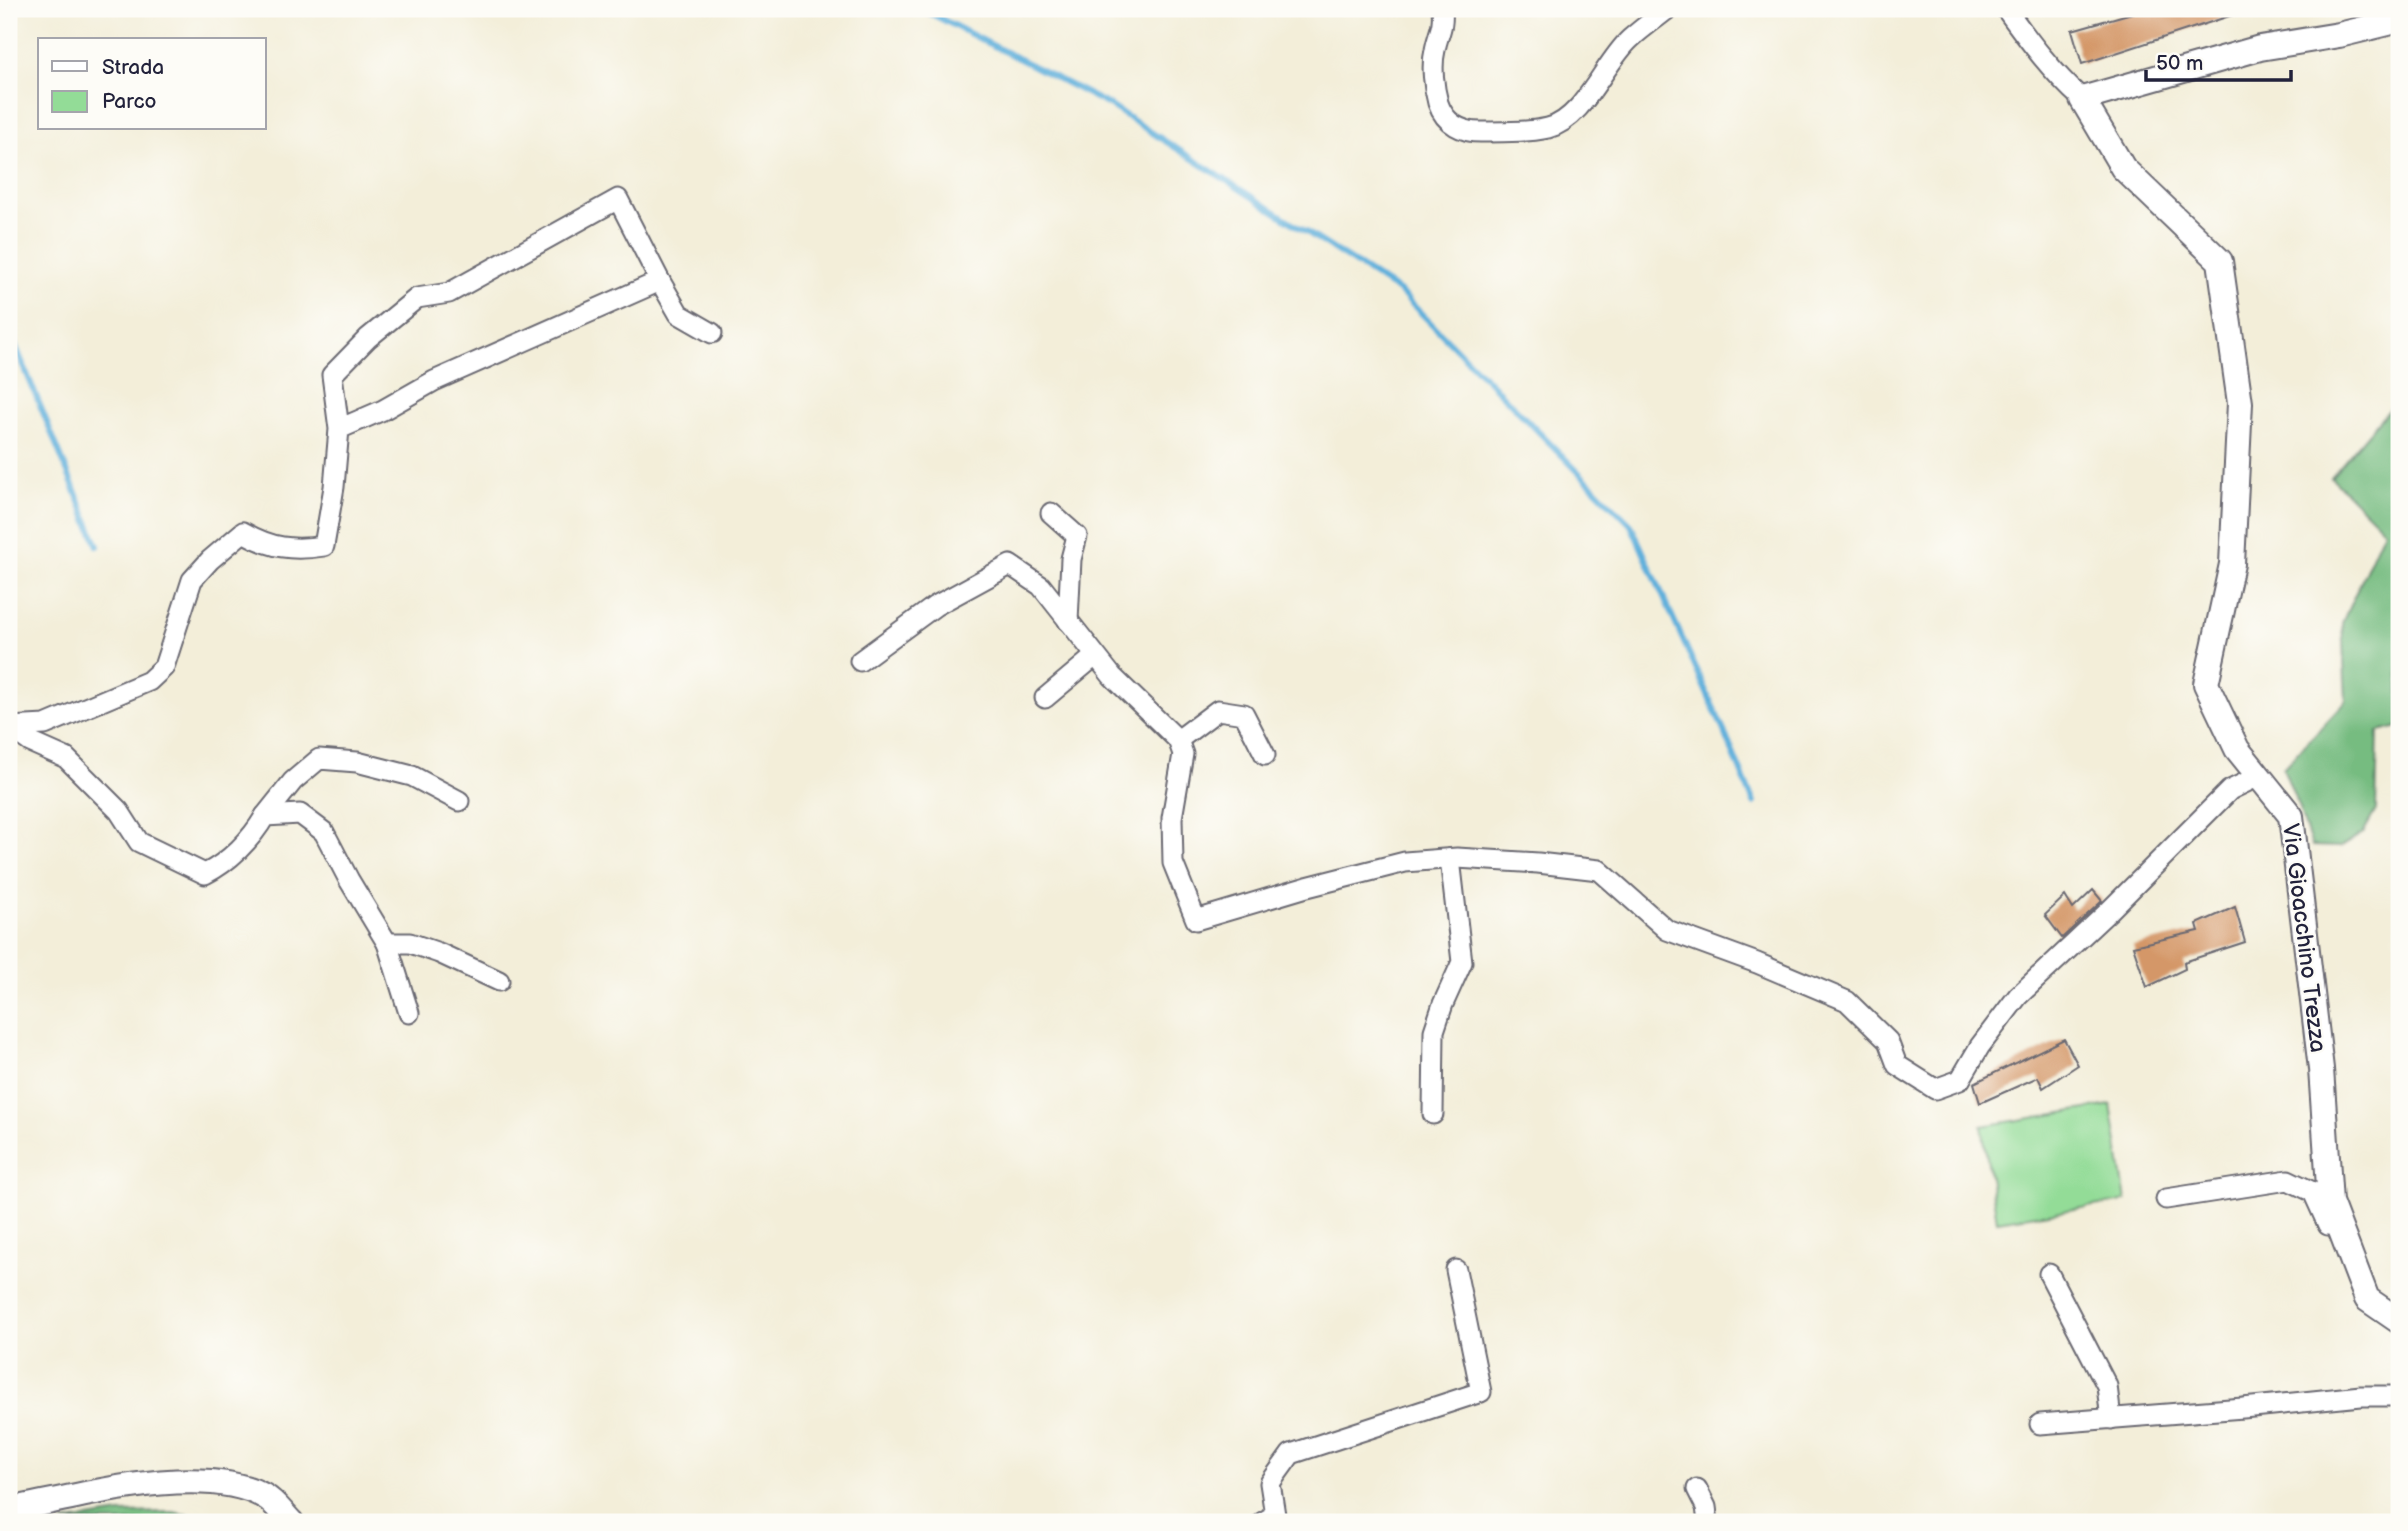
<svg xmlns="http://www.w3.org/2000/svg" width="2408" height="1531" font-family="'Balsamiq Sans',sans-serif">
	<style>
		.green { fill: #93dc97; stroke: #5a7f69; stroke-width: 2 }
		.forest { fill: #76bc80; stroke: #4c6f5e; stroke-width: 2 }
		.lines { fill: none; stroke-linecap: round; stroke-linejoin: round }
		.stream { stroke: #61b0db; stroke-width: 6 }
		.building { fill: #d49767 }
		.minor-casing { stroke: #6b6972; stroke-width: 23 }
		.tertiary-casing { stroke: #6b6972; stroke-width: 28 }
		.minor { stroke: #fff; stroke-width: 19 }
		.tertiary { stroke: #fff; stroke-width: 24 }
		.labels { text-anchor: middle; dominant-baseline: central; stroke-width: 5; stroke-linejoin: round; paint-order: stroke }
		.street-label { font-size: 23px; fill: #22223b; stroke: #fdfcf7 }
	</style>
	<rect width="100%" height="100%" fill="#fdfcf7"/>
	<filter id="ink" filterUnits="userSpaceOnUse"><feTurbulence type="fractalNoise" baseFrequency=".0143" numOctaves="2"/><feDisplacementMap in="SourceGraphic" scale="14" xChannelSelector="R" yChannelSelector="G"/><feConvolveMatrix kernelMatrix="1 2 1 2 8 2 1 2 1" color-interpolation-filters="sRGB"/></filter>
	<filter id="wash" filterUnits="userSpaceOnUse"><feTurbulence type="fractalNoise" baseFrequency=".00686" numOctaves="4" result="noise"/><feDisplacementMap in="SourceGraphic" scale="28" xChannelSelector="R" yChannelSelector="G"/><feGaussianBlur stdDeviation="1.57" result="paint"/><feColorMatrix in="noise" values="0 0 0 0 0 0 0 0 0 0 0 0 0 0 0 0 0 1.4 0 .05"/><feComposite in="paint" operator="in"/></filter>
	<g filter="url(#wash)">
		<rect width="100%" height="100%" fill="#f3eed9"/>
		<polygon class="green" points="2111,1105 2126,1201 1997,1221 1982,1126"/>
		<g class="forest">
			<polygon points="2399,397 2399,727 2378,732 2376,810 2363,833 2340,847 2312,846 2297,803 2283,768 2346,701 2342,623 2384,530 2331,477"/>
			<polygon points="173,1512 224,1522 63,1522 120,1513"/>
		</g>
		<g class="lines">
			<g class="stream">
				<polyline points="922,9 1109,105 1400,292 1631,525 1724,731 1754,803"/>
				<polyline points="9,330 98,546"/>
			</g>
		</g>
		<g id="blocks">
			<g class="building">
				<polygon points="2146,9 2242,9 2242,12 2082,64 2072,30"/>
				<polygon points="2093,890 2102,901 2062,938 2045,915 2065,896 2073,909"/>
				<polygon points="2235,907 2245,942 2184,962 2185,969 2147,987 2133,946 2199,931 2197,924"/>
				<polygon points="2064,1039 2078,1065 2043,1088 2038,1077 1980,1103 1974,1083"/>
			</g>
		</g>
	</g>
	<g filter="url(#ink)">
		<use href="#blocks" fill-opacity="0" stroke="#6b6972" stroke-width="2"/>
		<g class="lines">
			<defs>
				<g id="minor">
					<path d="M1442,9C1444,28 1438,33 1435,50C1431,66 1434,88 1438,103C1445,124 1463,133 1484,132C1505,131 1528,133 1548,128C1584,119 1604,63 1630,39C1642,28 1655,19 1668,9"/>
					<path d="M2006,9C2029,41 2052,72 2082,99"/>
					<polyline points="660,281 679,314 712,333"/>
					<polyline points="1051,513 1077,536 1071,559 1068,621"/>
					<polyline points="860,661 935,606 1010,565 1041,586 1112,676 1178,740 1183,754 1172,818 1173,863 1196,920 1307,887 1405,862 1457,858 1538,863 1599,870 1667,930 1757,963 1847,1001 1888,1041 1897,1065 1935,1089 1960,1080 1980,1046 2018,996 2109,911 2230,790 2259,776"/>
					<polyline points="1045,698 1095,656"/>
					<path d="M9,727L45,725L149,681L164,667L192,580L210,560L243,532C271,548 292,551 324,546L334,487L339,429L332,375L368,338L417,298L449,293L618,199L660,281L434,381L383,410L339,429"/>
					<path d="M9,727L30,742L66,758L119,811L139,842L205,874C229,862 251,840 265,816L300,814L324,832L349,880L387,943L409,1013"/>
					<polyline points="1178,740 1218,710 1244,714 1265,755"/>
					<polyline points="265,816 293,781 319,759 357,762 412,776 459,801"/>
					<polyline points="387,943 410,943 439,953 499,981"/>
					<polyline points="1433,1114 1434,1031 1443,1004 1462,962 1450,859"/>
					<polyline points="2166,1199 2288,1180 2313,1192 2328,1225"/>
					<polyline points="2049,1274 2107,1386 2111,1419"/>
					<polyline points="2040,1424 2243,1408 2361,1396 2399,1396"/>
					<polyline points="1697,1489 1706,1507 1708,1522"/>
					<polyline points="1263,1522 1275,1515 1270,1483 1291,1454 1481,1392 1456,1270"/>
				</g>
				<g id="tertiary">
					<polyline points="2399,18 2388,23 2339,35 2260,48 2082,99 2123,168 2220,261 2240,403 2232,564 2206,684 2237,749 2291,816 2321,1069 2330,1202 2367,1299 2399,1321"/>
					<path d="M9,1510C77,1497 201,1461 264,1496C274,1501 283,1514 291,1522"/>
				</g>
			</defs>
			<use href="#minor" class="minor-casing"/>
			<use href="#tertiary" class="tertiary-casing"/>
			<use href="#minor" class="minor"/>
			<use href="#tertiary" class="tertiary"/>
		</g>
	</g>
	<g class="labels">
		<g class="street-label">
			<text transform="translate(2304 938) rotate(83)">Via Gioacchino Trezza</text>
		</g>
	</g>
	<rect width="2408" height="1531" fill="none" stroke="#fdfcf7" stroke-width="35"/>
	<rect x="38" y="38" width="228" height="91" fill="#fdfcf7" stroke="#a5a5ac" stroke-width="2"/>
	<rect x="52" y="61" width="35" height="10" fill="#ffffff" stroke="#a5a5ac" stroke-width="2"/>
	<text x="102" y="74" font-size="21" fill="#22223b">Strada</text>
	<rect x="52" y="91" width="35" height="21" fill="#93dc97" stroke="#a5a5ac" stroke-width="2"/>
	<text x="102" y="108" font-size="21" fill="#22223b">Parco</text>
	<path d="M2146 70v10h145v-10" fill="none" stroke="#22223b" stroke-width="3.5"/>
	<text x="2156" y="70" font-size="21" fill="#22223b" stroke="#fdfcf7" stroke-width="5" paint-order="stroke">50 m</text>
</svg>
